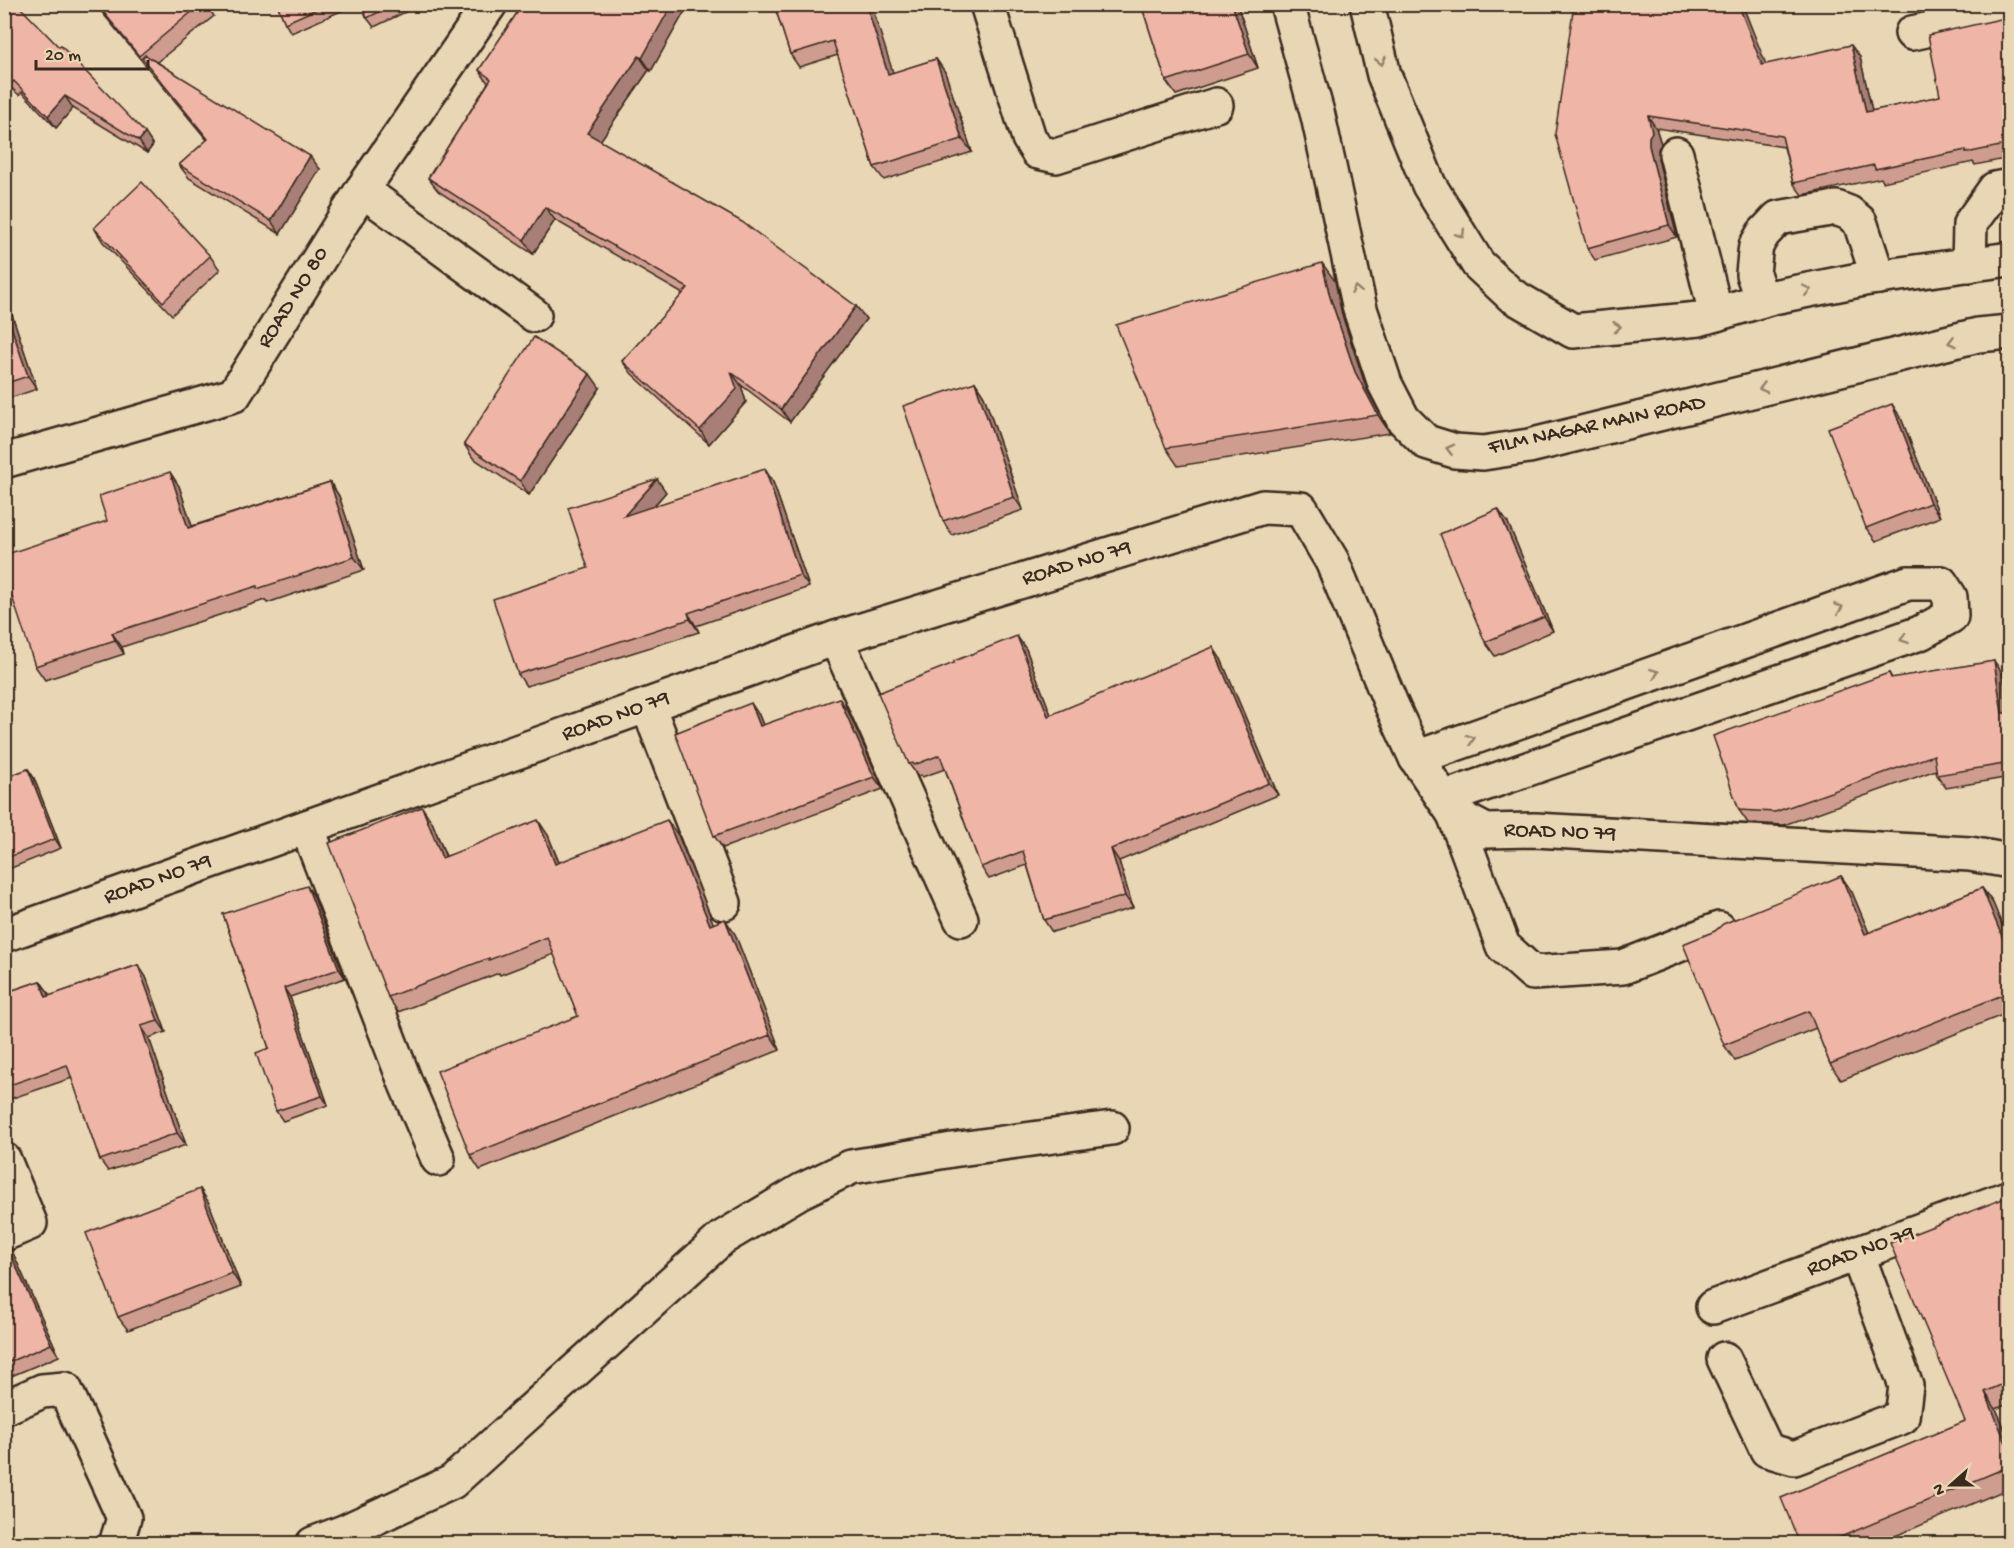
<svg xmlns="http://www.w3.org/2000/svg" width="2014" height="1548" font-family="'Gochi Hand',sans-serif">
	<style>
		.lines { fill: none; stroke-linecap: round; stroke-linejoin: round }
		.minor-casing { stroke: #3b2a1e; stroke-width: 38 }
		.major-casing { stroke: #3b2a1e; stroke-width: 38 }
		.minor { stroke: #e9d6b4; stroke-width: 33 }
		.major { stroke: #e9d6b4; stroke-width: 33 }
		.wall { fill: #ce9d90; stroke: #3b2a1e; stroke-width: 1.5 }
		.shaded-wall { fill: #a77f76; stroke: #3b2a1e; stroke-width: 1.5 }
		.building { fill: #efb6a8; stroke: #3b2a1e; stroke-width: 1.5 }
		.oneway { stroke: #928069 }
		.labels { text-anchor: middle; dominant-baseline: central; stroke-width: 5; stroke-linejoin: round; paint-order: stroke }
		.street-label { font-size: 22px; fill: #3b2a1e; stroke: #e9d6b4 }
	</style>
	<rect width="100%" height="100%" fill="#e9d6b4"/>
	<filter id="ink" filterUnits="userSpaceOnUse"><feTurbulence type="fractalNoise" baseFrequency=".0167" numOctaves="2"/><feDisplacementMap in="SourceGraphic" scale="12" xChannelSelector="R" yChannelSelector="G"/><feConvolveMatrix kernelMatrix="1 2 1 2 8 2 1 2 1" color-interpolation-filters="sRGB"/></filter>
	<g filter="url(#ink)">
		<g class="lines">
			<defs>
				<g id="minor">
					<polyline points="987,4 1029,138 1038,152 1056,156 1216,105"/>
					<polyline points="1912,33 2010,12"/>
					<polyline points="1676,154 1716,314"/>
					<polyline points="362,190 534,315"/>
					<polyline points="1969,265 1970,224 1995,189 2010,186"/>
					<polyline points="1762,300 1753,274 1755,253 1756,246 1763,234 1778,218 1836,208 1849,213 1860,222 1878,277"/>
					<polyline points="4,461 234,395 362,190 490,4"/>
					<polyline points="836,638 961,919"/>
					<polyline points="648,706 724,903"/>
					<polyline points="1416,758 1908,583 1941,583 1950,597 1951,616 1920,633 1444,798"/>
					<polyline points="1454,814 1503,946 1533,973 1623,967 1719,929"/>
					<polyline points="307,827 406,1084 438,1159"/>
					<polyline points="4,935 836,638 1263,507 1301,509 1332,561 1392,706 1416,758 1454,814 1486,831 1535,830 1970,854 2010,861"/>
					<polyline points="4,1160 30,1223 4,1234"/>
					<polyline points="1713,1307 2010,1197"/>
					<polyline points="1724,1359 1767,1450 1794,1458 1902,1417 1906,1386 1857,1253"/>
					<polyline points="4,1408 42,1391 65,1389 124,1518 116,1544"/>
					<polyline points="313,1544 344,1532 452,1482 722,1238 801,1191 851,1167 952,1150 1112,1128"/>
				</g>
				<g id="major">
					<polyline points="1287,4 1318,116 1360,309 1385,384 1403,419 1426,442 1455,451 1483,453 1529,446 1978,335 2010,332"/>
					<polyline points="1367,4 1384,75 1429,185 1478,264 1511,295 1573,331 1699,319 1773,297 1864,279 2010,259"/>
				</g>
			</defs>
			<use href="#minor" class="minor-casing"/>
			<use href="#major" class="major-casing"/>
			<use href="#minor" class="minor"/>
			<use href="#major" class="major"/>
		</g>
		<g class="wall">
			<polygon points="4,4 153,145 147,153 73,108 56,128 22,92 19,95 4,81"/>
			<polygon points="95,4 206,4 214,16 157,62 320,169 280,234 189,178 179,165 207,140"/>
			<polygon points="277,4 357,4 291,33 285,23"/>
			<polygon points="361,4 420,4 420,5 374,27 367,18"/>
			<polygon points="523,4 683,4 686,9 651,71 649,70 600,141 856,306 866,319 790,422 741,385 746,402 709,444 632,374 622,361 683,294 555,220 533,254 438,191 428,178 488,83 479,70"/>
			<polygon points="774,4 893,73 936,59 945,72 972,152 884,180 874,167 838,55 799,67 790,54"/>
			<polygon points="1141,4 1237,4 1258,68 1176,95 1166,81"/>
			<polygon points="1437,4 1448,4 1438,7"/>
			<polygon points="1574,4 1742,4 1765,64 1860,57 1872,111 1940,96 2005,18 2010,15 2010,158 1975,165 1973,162 1883,182 1881,178 1802,195 1793,183 1784,147 1656,128 1661,144 1658,149 1658,159 1677,237 1595,260 1587,248"/>
			<polygon points="94,228 210,256 220,270 172,315 103,242"/>
			<polygon points="1335,281 1342,315 1367,390 1390,433 1178,466 1166,448"/>
			<polygon points="4,291 37,389 4,400"/>
			<polygon points="975,382 984,396 1023,510 952,535 943,521"/>
			<polygon points="600,388 529,495 473,458 464,444"/>
			<polygon points="1901,418 1940,517 1876,541 1866,528"/>
			<polygon points="330,482 339,496 364,570 267,603 265,600 122,647 124,654 45,680 35,666 107,521 179,486 192,526"/>
			<polygon points="773,482 809,587 696,626 699,632 526,686 518,674 588,568 666,492 653,507"/>
			<polygon points="1508,523 1553,631 1495,656 1485,642"/>
			<polygon points="1026,649 1051,715 1221,659 1278,795 1119,861 1133,908 1052,932 1044,920 1027,865 989,879 981,867 945,769 922,777 921,775 918,776 909,764"/>
			<polygon points="1994,661 2003,674 2010,713 2010,777 1946,788 1937,775 1936,770 1784,825 1748,823 1739,810 1889,673 1892,678"/>
			<polygon points="848,711 883,789 723,848 714,836 759,715 763,725"/>
			<polygon points="28,769 34,778 61,848 4,871 4,778"/>
			<polygon points="432,822 446,856 548,835 559,862 678,835 713,924 735,934 780,1050 480,1170 470,1155 578,1016 554,954 500,975 499,973 398,1012 388,997"/>
			<polygon points="1841,876 1852,892 1869,933 1982,888 1993,903 2010,945 2010,1012 1841,1080 1830,1064 1816,1028 1735,1061 1724,1045 1715,931"/>
			<polygon points="313,895 345,978 290,997 328,1105 283,1121 276,1111 269,1048 223,914"/>
			<polygon points="138,965 146,977 166,1032 149,1038 186,1145 108,1171 100,1160 72,1078 4,1101 4,993 40,981 48,992 50,996"/>
			<polygon points="200,1189 209,1203 241,1287 128,1330 118,1317"/>
			<polygon points="2010,1194 2010,1403 1996,1409 2010,1441 2010,1488 1876,1544 1800,1544 1965,1421 2005,1198"/>
			<polygon points="4,1240 12,1251 59,1356 4,1379"/>
		</g>
		<g class="shaded-wall">
			<polygon points="672,4 683,4 686,9 651,71 642,58"/>
			<polygon points="866,4 871,4 898,88 888,74"/>
			<polygon points="1232,4 1237,4 1258,68 1249,54"/>
			<polygon points="1738,4 1742,4 1771,77 1762,65"/>
			<polygon points="1851,45 1860,57 1875,124 1866,112"/>
			<polygon points="639,56 649,70 596,147 587,133"/>
			<polygon points="936,59 945,72 972,152 962,139"/>
			<polygon points="65,96 73,108 56,128 48,116"/>
			<polygon points="1648,116 1656,128 1661,144 1658,149 1658,159 1677,237 1669,225 1649,146"/>
			<polygon points="145,133 153,145 147,153 139,141"/>
			<polygon points="310,156 320,169 280,234 271,221"/>
			<polygon points="545,207 555,220 533,254 524,240"/>
			<polygon points="1322,263 1335,281 1342,315 1367,390 1390,433 1378,415 1355,372 1330,297"/>
			<polygon points="4,291 37,389 28,376 4,306"/>
			<polygon points="856,306 866,319 790,422 781,409"/>
			<polygon points="731,372 741,385 746,402 709,444 700,430"/>
			<polygon points="590,374 600,388 529,495 520,481"/>
			<polygon points="975,382 984,396 1023,510 1014,497"/>
			<polygon points="1892,404 1901,418 1940,517 1930,503"/>
			<polygon points="765,469 773,482 809,587 800,575"/>
			<polygon points="170,472 179,486 197,542 188,528"/>
			<polygon points="657,479 666,492 633,529 624,516"/>
			<polygon points="330,482 339,496 364,570 354,557"/>
			<polygon points="1498,509 1508,523 1553,631 1544,617"/>
			<polygon points="688,613 696,626 699,632 690,619"/>
			<polygon points="112,633 122,647 124,654 115,640"/>
			<polygon points="1017,636 1026,649 1056,728 1048,716"/>
			<polygon points="1213,647 1221,659 1278,795 1269,783"/>
			<polygon points="1994,661 2003,674 2010,715 2002,713"/>
			<polygon points="839,698 848,711 883,789 874,777"/>
			<polygon points="751,703 759,715 768,738 760,726"/>
			<polygon points="28,769 34,778 61,848 55,839"/>
			<polygon points="422,807 432,822 452,873 442,858"/>
			<polygon points="538,820 548,835 565,879 555,864"/>
			<polygon points="667,820 678,835 720,940 710,925"/>
			<polygon points="1111,849 1119,861 1133,908 1125,896"/>
			<polygon points="1841,876 1852,892 1876,950 1865,934"/>
			<polygon points="307,886 313,895 345,978 339,969"/>
			<polygon points="1982,888 1993,903 2010,945 2010,956"/>
			<polygon points="725,919 735,934 780,1050 770,1035"/>
			<polygon points="138,965 146,977 166,1032 158,1021"/>
			<polygon points="40,981 48,992 54,1008 46,997"/>
			<polygon points="284,988 290,997 328,1105 322,1096"/>
			<polygon points="141,1026 149,1038 186,1145 177,1133"/>
			<polygon points="200,1189 209,1203 241,1287 232,1273"/>
			<polygon points="4,1240 12,1251 59,1356 51,1344"/>
			<polygon points="1985,1392 1996,1409 2010,1441 2010,1453"/>
		</g>
		<g class="building">
			<polygon points="4,4 17,4 59,47 61,46 145,133 139,141 65,96 48,116 14,81 11,84 4,77"/>
			<polygon points="97,4 201,4 139,56"/>
			<polygon points="277,4 328,4 285,23"/>
			<polygon points="361,4 395,4 367,18"/>
			<polygon points="523,4 672,4 642,58 639,56 587,133 742,222 856,306 781,409 731,372 737,389 700,430 622,361 688,288 545,207 524,240 428,178 491,79 479,70"/>
			<polygon points="774,4 866,4 888,74 936,59 962,139 874,167 833,41 790,54"/>
			<polygon points="1141,4 1232,4 1249,54 1166,81"/>
			<polygon points="1574,4 1738,4 1762,65 1851,45 1866,112 1940,96 1928,35 2005,18 2010,15 2010,144 1966,153 1966,150 1875,169 1874,165 1793,183 1782,136 1648,116 1652,132 1649,137 1649,146 1669,225 1587,248 1555,134"/>
			<polygon points="145,55 310,156 271,221 179,165 208,139 142,58"/>
			<polygon points="142,182 210,256 163,302 94,228"/>
			<polygon points="1322,263 1330,297 1355,372 1378,415 1166,448 1116,325"/>
			<polygon points="4,306 28,376 4,384"/>
			<polygon points="534,337 590,374 520,481 464,444"/>
			<polygon points="975,382 1014,497 943,521 903,406"/>
			<polygon points="1892,404 1930,503 1866,528 1828,428"/>
			<polygon points="765,469 800,575 688,613 690,619 518,674 493,599 588,568 568,508 657,479 624,516"/>
			<polygon points="170,472 188,528 330,482 354,557 257,589 257,586 112,633 115,640 35,666 4,572 4,555 107,521 99,496"/>
			<polygon points="1498,509 1544,617 1485,642 1440,534"/>
			<polygon points="1017,636 1048,716 1213,647 1269,783 1111,849 1125,896 1044,920 1023,851 981,867 940,755 914,765 913,763 909,764 878,693 954,663 954,661"/>
			<polygon points="1994,661 2002,713 2010,713 2010,763 1937,775 1934,755 1775,812 1739,810 1713,736 1889,673 1891,678"/>
			<polygon points="839,698 874,777 714,836 675,733 751,703 760,726"/>
			<polygon points="28,769 55,839 4,859 4,778"/>
			<polygon points="422,807 442,858 538,820 555,864 667,820 710,925 725,919 770,1035 470,1155 437,1071 578,1016 547,937 489,960 489,958 388,997 329,843"/>
			<polygon points="1841,876 1865,934 1982,888 2010,956 2010,992 1830,1064 1809,1011 1724,1045 1683,944 1715,931 1723,924"/>
			<polygon points="307,886 339,969 284,988 322,1096 276,1111 256,1053 269,1048 223,914"/>
			<polygon points="138,965 158,1021 141,1026 177,1133 100,1160 67,1065 4,1087 4,993 40,981 46,997"/>
			<polygon points="200,1189 232,1273 118,1317 86,1233"/>
			<polygon points="2010,1194 2010,1381 1985,1392 2010,1453 2010,1466 1824,1544 1800,1544 1781,1498 1965,1421 1890,1243 2005,1198"/>
			<polygon points="4,1240 51,1344 4,1364"/>
		</g>
		<defs><path id="oneway-chevron" d="M-2-3.5L2.5 0L-2 3.5" fill="none" stroke-width="1.6" stroke-linecap="round" stroke-linejoin="round" transform="scale(1.5)"/></defs>
		<g class="oneway">
			<use href="#oneway-chevron" transform="translate(1381 61) rotate(77)"/>
			<use href="#oneway-chevron" transform="translate(1461 234) rotate(59)"/>
			<use href="#oneway-chevron" transform="translate(1356 290) rotate(-102)"/>
			<use href="#oneway-chevron" transform="translate(1807 290) rotate(-12)"/>
			<use href="#oneway-chevron" transform="translate(1617 327) rotate(-6)"/>
			<use href="#oneway-chevron" transform="translate(1952 342) rotate(166)"/>
			<use href="#oneway-chevron" transform="translate(1763 388) rotate(166)"/>
			<use href="#oneway-chevron" transform="translate(1450 449) rotate(-166)"/>
			<use href="#oneway-chevron" transform="translate(1839 608) rotate(-20)"/>
			<use href="#oneway-chevron" transform="translate(1904 639) rotate(161)"/>
			<use href="#oneway-chevron" transform="translate(1655 673) rotate(-20)"/>
			<use href="#oneway-chevron" transform="translate(1471 739) rotate(-20)"/>
		</g>
	</g>
	<g class="labels">
		<g class="street-label">
			<text transform="translate(294 298) rotate(-58)">ROAD NO 80</text>
			<text transform="translate(1597 426) rotate(-12)">FILM NAGAR MAIN ROAD</text>
			<text transform="translate(1077 564) rotate(-17)">ROAD NO 79</text>
			<text transform="translate(616 717) rotate(-20)">ROAD NO 79</text>
			<text transform="translate(1560 833) rotate(2)">ROAD NO 79</text>
			<text transform="translate(158 880) rotate(-20)">ROAD NO 79</text>
			<text transform="translate(1861 1252) rotate(-20)">ROAD NO 79</text>
		</g>
	</g>
	<rect width="2014" height="1548" fill="none" stroke="#e9d6b4" stroke-width="24"/>
	<rect x="12" y="12" width="1990" height="1524" fill="none" stroke="#3b2a1e" stroke-width="2" filter="url(#ink)"/>
	<g transform="translate(1951 1485) rotate(249)" stroke="#e9d6b4" stroke-width="4.5" paint-order="stroke">
	<path d="M0-4.5L10 22L0 15L-10 22Z" fill="#3b2a1e"/>
	<text y="-9" font-size="16" font-weight="bold" text-anchor="middle" fill="#3b2a1e">N</text>
	</g>
	<path d="M36 60v9h112v-9" fill="none" stroke="#3b2a1e" stroke-width="3"/>
	<text x="45" y="60" font-size="18" fill="#3b2a1e" stroke="#e9d6b4" stroke-width="4.5" paint-order="stroke">20 m</text>
</svg>
